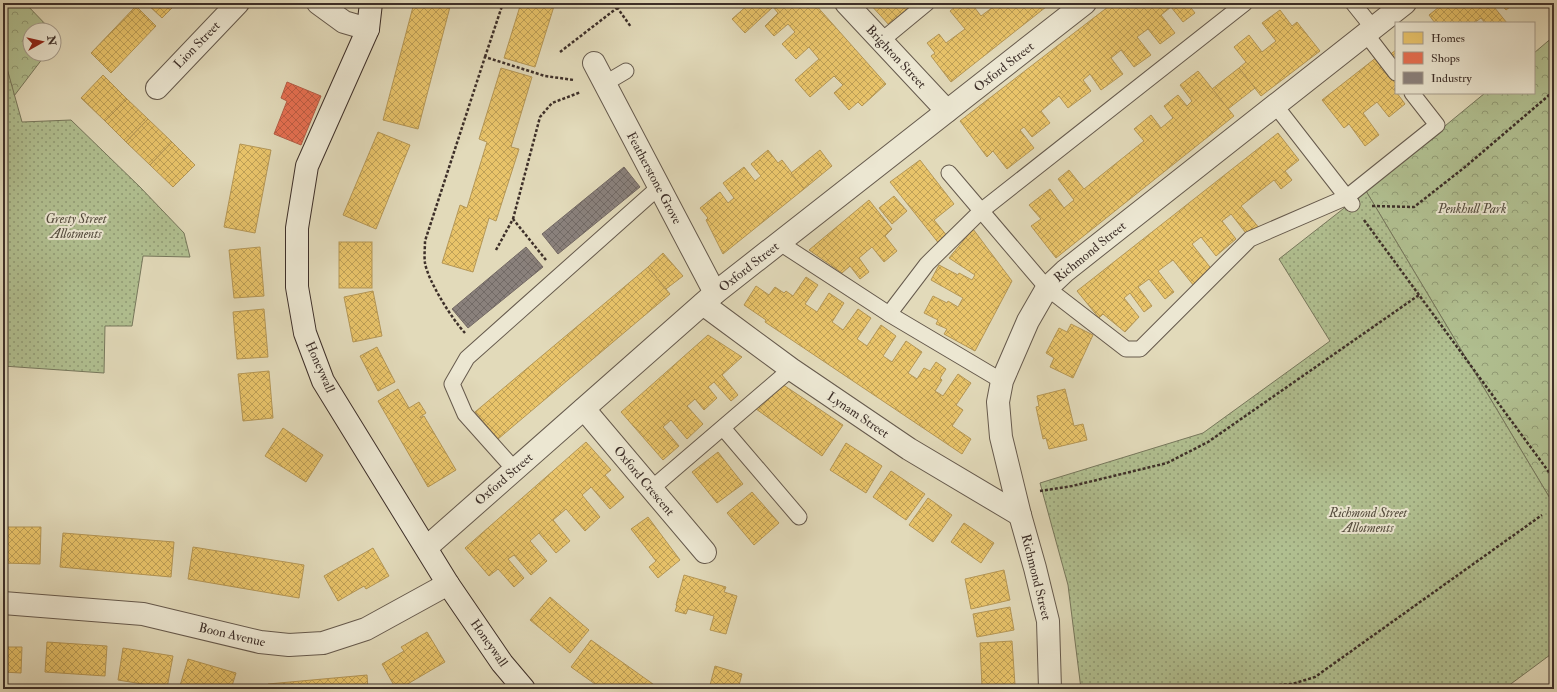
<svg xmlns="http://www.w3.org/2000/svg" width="1557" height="692" font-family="'IM FELL Double Pica',serif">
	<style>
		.park { fill: url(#park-crowns); stroke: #77785d }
		.garden { fill: url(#garden-dots); stroke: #77785d }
		.homes { fill: url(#homes-cross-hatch); stroke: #b59756 }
		.shops { fill: url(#shops-cross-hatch); stroke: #b45c45 }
		.industry { fill: url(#industry-cross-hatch); stroke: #736863 }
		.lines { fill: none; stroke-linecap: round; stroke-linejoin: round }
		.lane-casing { stroke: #665a4d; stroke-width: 17 }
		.street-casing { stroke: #665a4d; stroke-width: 24 }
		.secondary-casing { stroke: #3d2f29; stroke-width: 24 }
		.path { stroke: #3d2f29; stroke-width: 2.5; stroke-dasharray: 3 2; stroke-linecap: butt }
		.lane { stroke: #ece7d2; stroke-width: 15 }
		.street { stroke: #ece7d2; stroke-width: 22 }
		.secondary { stroke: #ece7d2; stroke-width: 22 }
		.labels { text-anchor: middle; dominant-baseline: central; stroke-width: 4; stroke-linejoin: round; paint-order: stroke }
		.street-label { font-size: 13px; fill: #3d2f29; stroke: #ece7d2 }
		.park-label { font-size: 13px; font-style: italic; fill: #544c3e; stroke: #ece7d2 }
	</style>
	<defs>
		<pattern id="park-crowns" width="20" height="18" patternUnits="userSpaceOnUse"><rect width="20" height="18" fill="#b1c091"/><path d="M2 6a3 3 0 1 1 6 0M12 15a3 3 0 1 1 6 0" fill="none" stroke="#919c76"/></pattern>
		<pattern id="garden-dots" width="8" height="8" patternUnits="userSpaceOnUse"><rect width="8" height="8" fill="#b1c091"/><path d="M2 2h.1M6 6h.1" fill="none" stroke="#919c76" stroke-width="1.8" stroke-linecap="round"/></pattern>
		<pattern id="homes-cross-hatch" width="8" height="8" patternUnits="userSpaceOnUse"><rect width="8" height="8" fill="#e9c46a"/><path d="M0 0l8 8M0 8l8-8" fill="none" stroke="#bea057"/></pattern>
		<pattern id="shops-cross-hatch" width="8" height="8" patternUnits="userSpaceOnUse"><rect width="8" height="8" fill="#e76f51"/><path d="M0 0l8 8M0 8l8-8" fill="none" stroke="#bc5c43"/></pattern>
		<pattern id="industry-cross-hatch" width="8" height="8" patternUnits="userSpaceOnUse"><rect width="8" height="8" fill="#8a817c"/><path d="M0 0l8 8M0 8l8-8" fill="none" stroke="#726a66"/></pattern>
	</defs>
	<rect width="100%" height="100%" fill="#e2daba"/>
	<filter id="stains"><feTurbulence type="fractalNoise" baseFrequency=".005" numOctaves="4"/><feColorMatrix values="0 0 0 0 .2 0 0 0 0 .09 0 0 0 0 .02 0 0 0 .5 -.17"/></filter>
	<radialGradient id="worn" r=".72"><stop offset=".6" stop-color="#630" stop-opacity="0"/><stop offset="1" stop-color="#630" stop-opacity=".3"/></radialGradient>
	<g class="park">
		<polygon points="3,3 25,3 51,30 30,30 30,54 46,54 14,96 3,54"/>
		<polygon points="1554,36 1554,505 1366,191 1485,93 1534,93 1534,53"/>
	</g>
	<g class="garden">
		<polygon points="3,54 22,122 71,120 140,187 184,233 190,257 143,256 132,326 105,326 104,373 3,366"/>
		<polygon points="1366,191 1554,505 1554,652 1504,689 1081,689 1068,585 1040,483 1203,433 1330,341 1279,259"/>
	</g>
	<g class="homes">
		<polygon points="146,3 177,3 162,18"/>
		<polygon points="414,3 451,3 418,129 383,120"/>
		<polygon points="521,3 555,3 535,67 504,58"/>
		<polygon points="750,3 814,3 886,84 862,106 858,102 849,110 834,93 843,85 834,76 810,97 795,80 819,59 809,47 796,59 782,44 795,32 788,24 774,36 765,26 778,13 773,7 745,33 732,19"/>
		<polygon points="869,3 915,3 890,26"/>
		<polygon points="960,3 971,3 981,16 993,7 989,3 1051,3 951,82 931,56 935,53 927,43 939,34 946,43 965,29 950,11"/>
		<polygon points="1113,3 1187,3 1195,13 1183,22 1171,7 1161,15 1175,33 1160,44 1148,29 1137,37 1151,55 1134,67 1121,50 1111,58 1123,74 1101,90 1090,74 1083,80 1091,91 1068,108 1059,96 1041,111 1050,123 1032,137 1024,127 1020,130 1034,148 1007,169 993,151 987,157 960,121"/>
		<polygon points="1444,3 1500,3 1494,7 1507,23 1485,23 1481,18 1474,23 1435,23 1429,15"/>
		<polygon points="1500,3 1515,3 1506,10"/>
		<polygon points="136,6 156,26 111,73 91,53"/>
		<polygon points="1280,10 1292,26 1297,22 1320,51 1261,96 1239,68 1246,62 1234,47 1249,35 1262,52 1276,41 1262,23"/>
		<polygon points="1396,50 1396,66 1388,56"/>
		<polygon points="1377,57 1396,81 1396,87 1394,89 1405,104 1389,117 1377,102 1363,113 1379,135 1365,146 1349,124 1344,128 1322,100"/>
		<polygon points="501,68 532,77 511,147 519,149 496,221 489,218 473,272 442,263 460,205 467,208 487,142 479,139"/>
		<polygon points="1239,68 1255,88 1228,109 1212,89"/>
		<polygon points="1198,71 1234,116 1056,258 1031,226 1041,219 1029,205 1050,189 1064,208 1074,200 1058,179 1069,170 1084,189 1144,141 1134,129 1151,115 1161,128 1173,118 1164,106 1178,95 1187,106 1192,101 1180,85"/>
		<polygon points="103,75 127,99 105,121 81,98"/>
		<polygon points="127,99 148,119 126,142 105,121"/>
		<polygon points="148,119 172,142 150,165 126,142"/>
		<polygon points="378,132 410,145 376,229 343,215"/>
		<polygon points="1278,133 1299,160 1285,171 1292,180 1281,189 1274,180 1241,206 1260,229 1249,237 1231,214 1222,221 1236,239 1216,256 1201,237 1192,244 1213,271 1194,286 1173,260 1158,271 1174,292 1165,299 1149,279 1138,287 1152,306 1144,312 1130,293 1124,298 1139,317 1125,332 1103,314 1099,318 1077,291"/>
		<polygon points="172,142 195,165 173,187 150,165"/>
		<polygon points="240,144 271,150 255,233 224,227"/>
		<polygon points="768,150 778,163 782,160 804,189 723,254 706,220 708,218 700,208 720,192 728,203 734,198 723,183 744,167 755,181 761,176 751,164"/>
		<polygon points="820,150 832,166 804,189 791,173"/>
		<polygon points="920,160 954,204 934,220 948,237 940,245 890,182"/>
		<polygon points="894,196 907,211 892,224 879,208"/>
		<polygon points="869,200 892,229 885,236 897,251 884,262 872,247 859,258 869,272 860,279 850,266 842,273 809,250"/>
		<polygon points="973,229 1012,281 975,351 944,334 947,329 936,324 938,320 924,313 933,296 947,303 948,301 958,307 963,298 931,280 939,265 958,275 959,273 972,280 975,275 949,258"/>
		<rect x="339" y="242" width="33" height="46"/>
		<polygon points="260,247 264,296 234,298 229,250"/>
		<polygon points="663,253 683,276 666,289 648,267"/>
		<polygon points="648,267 670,294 498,439 475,412"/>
		<polygon points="806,277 818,285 805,304 817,312 829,293 844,303 832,322 843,330 858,309 871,318 857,339 867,346 881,325 896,336 883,356 892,362 906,341 922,352 908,373 917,379 924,368 930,371 936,362 946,369 940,378 942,380 935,391 943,396 958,374 971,383 956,405 963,410 952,426 971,439 962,454 765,322 766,320 744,305 756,286 769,295 775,287 784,293 786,291 793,296"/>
		<polygon points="373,291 382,336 353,342 344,297"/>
		<polygon points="264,309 268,357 237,359 233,312"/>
		<polygon points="1071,324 1093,335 1073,378 1050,367 1054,358 1046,353 1059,328 1067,332"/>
		<polygon points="708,335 742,357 722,375 738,395 731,401 714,382 708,387 717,398 704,410 695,399 687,406 703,424 687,439 671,420 663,427 679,446 663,460 621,412"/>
		<polygon points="377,347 395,382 378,391 360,356"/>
		<polygon points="269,371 273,418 243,421 238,374"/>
		<polygon points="782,384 843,425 822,456 756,409"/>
		<polygon points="398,389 409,408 419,402 426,413 420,417 420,418 424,416 456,470 428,487 378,401"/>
		<polygon points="1065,389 1074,426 1083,424 1087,440 1049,449 1046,438 1043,439 1036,407 1039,406 1037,396"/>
		<polygon points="283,428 323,455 306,482 265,456"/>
		<polygon points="586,442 611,470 605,475 624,497 610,509 591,487 582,495 600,517 585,531 566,509 553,520 570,541 556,553 539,533 530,541 547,561 531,575 514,555 508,559 524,578 514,587 498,569 489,576 465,548"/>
		<polygon points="846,443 882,466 866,493 830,470"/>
		<polygon points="718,452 743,484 717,503 692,472"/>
		<polygon points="891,471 925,494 906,520 873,497"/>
		<polygon points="752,492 779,523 754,545 727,513"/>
		<polygon points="928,498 952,515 933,542 909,525"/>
		<polygon points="648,517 680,560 658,578 649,567 656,561 631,529"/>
		<polygon points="964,523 994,543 981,563 951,542"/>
		<polygon points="3,527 41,527 40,564 3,563"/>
		<polygon points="63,533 174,542 171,577 60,567"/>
		<polygon points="193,547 304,565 299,598 188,579"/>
		<polygon points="373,548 389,576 366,589 364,586 338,601 324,576"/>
		<polygon points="1004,570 1010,600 971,609 965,579"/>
		<polygon points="684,575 726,587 724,592 737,596 726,634 710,630 714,616 688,609 686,614 675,611 677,606 676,605"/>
		<polygon points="550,597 589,630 570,653 530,620"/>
		<polygon points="1010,607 1014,630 977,637 973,614"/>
		<polygon points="427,632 445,662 399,689 396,689 382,664 404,651 401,647"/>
		<polygon points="591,640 660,689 602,689 571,667"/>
		<polygon points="1012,641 1015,685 982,687 980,643"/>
		<polygon points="47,642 107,646 105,676 45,672"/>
		<polygon points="3,647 22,647 21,673 3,672"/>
		<polygon points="123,648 173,656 167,688 118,680"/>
		<polygon points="188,659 236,673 231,689 179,689"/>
		<polygon points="715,666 742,674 738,689 709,689"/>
		<polygon points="367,675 368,689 268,689 268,684"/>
	</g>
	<polygon class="shops" points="287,82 321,96 301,145 274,134 287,101 281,98"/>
	<g class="industry">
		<polygon points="624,167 640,187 558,254 542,234"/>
		<polygon points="526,247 543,267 468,328 452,309"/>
	</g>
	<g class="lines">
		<defs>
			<g id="lane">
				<polyline points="1353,3 1373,28"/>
				<polyline points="1366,34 1396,73"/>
				<polyline points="881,41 927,3"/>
				<polyline points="604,84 626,71"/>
				<polyline points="1275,105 1352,204"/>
				<polyline points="949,173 1047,288 1126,349 1140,349 1250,239 1347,197 1437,125 1412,93"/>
				<polyline points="780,243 889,314 1002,381"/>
				<polyline points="889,314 927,264 981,211 1245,3"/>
				<polyline points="723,428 799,517"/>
				<polyline points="515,470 465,414 452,384 467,358 659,187"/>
				<polyline points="651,489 791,369"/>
			</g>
			<g id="street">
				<polyline points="318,3 344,22 368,29"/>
				<polyline points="846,3 947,111"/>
				<polyline points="594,63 715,293"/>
				<polyline points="157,88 238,3"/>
				<polyline points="703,304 791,369 909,449 1020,515"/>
				<polyline points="584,409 705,552"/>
				<polyline points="427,547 715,293 1085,3"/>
				<polyline points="3,603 143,614 260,642 289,645 323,643 366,629 448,584"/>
				<polyline points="1050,689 1048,621 1035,568 1020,515 1001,437 998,402 1002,381 1028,321 1047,288 1065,271 1405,3"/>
			</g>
			<polyline id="secondary" points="371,3 368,29 307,166 297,228 297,287 305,333 323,381 448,584 502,663 524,689"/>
		</defs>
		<use href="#lane" class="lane-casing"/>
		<use href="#street" class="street-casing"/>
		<use href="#secondary" class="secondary-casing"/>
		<g class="path">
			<polyline points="614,3 631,27"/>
			<polyline points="560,52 617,8"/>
			<polyline points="485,57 503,3"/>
			<polyline points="1372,206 1414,207 1465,167 1554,91"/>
			<polyline points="513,219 540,117 552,103 581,92"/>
			<polyline points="1364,220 1554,479"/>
			<polyline points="496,250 513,219 546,260"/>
			<path d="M465,333C452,319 428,281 425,263C424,256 425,248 425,241L485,57L545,76L574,80"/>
			<polyline points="1040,491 1072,486 1167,463 1208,442 1419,295"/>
			<polyline points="1224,689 1292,684 1315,677 1542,515"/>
		</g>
		<use href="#lane" class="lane"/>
		<use href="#street" class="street"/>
		<use href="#secondary" class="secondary"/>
	</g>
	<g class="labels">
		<g class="street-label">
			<text transform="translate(197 45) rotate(-46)">Lion Street</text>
			<text transform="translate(896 57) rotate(47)">Brighton Street</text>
			<text transform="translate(1004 67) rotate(-38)">Oxford Street</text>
			<text transform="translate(654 178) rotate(62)">Featherstone Grove</text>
			<text transform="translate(1090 252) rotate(-39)">Richmond Street</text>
			<text transform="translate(749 267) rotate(-38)">Oxford Street</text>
			<text transform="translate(320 367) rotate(66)">Honeywall</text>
			<text transform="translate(858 415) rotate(34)">Lynam Street</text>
			<text transform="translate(504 479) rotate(-41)">Oxford Street</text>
			<text transform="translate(644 481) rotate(50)">Oxford Crescent</text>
			<text transform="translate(1036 577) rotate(76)">Richmond Street</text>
			<text transform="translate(232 635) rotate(13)">Boon Avenue</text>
			<text transform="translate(489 643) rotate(55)">Honeywall</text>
		</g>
		<g class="park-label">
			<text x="1472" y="209">Penkhull Park</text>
			<text x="76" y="219">Gresty Street<tspan x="76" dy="15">Allotments</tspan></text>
			<text x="1368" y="513">Richmond Street<tspan x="1368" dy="15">Allotments</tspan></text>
		</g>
	</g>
	<rect width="1557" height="692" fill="none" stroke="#e2daba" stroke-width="16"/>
	<rect x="4" y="4" width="1549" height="684" fill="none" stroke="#3d2f29" stroke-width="2"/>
	<rect x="8" y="8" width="1541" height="676" fill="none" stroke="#3d2f29"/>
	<rect x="1395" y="22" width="140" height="72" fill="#ece7d2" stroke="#a69d8e"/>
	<rect x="1403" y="32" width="20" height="12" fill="#e9c46a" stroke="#a69d8e"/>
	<text x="1431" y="42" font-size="12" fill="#3d2f29">Homes</text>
	<rect x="1403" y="52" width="20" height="12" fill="#e76f51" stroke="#a69d8e"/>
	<text x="1431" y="62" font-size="12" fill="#3d2f29">Shops</text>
	<rect x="1403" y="72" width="20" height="12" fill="#8a817c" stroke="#a69d8e"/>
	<text x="1431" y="82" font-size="12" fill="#3d2f29">Industry</text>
	<g transform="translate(42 42) rotate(82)"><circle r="19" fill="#ece7d2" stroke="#a69d8e"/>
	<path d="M0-3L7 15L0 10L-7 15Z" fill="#8f2418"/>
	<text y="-6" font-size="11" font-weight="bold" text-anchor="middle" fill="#3d2f29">N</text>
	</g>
	<rect width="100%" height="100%" filter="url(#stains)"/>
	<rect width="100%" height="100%" fill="url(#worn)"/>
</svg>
